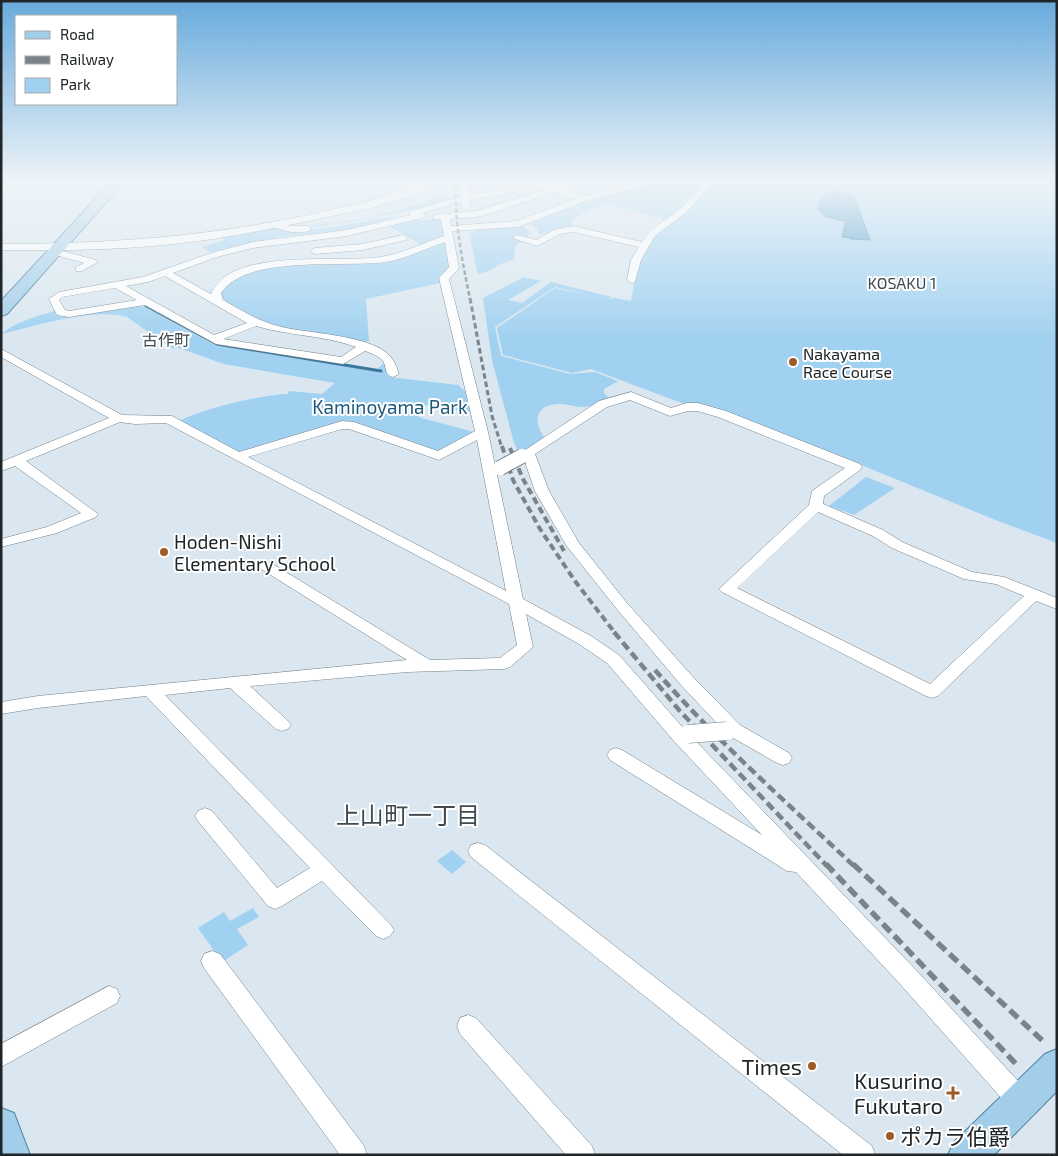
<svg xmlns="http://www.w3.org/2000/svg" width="1058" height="1156" font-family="'Exo 2','Noto Sans JP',sans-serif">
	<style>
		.green { fill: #a0d1f1 }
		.water { fill: #479aca; stroke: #3b7799 }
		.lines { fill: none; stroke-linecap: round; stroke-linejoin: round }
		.stream { stroke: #3b7799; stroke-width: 3 }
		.minor-casing { stroke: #748087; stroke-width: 1 }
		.tertiary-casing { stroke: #748087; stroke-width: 1 }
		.primary-casing { stroke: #4e7e9c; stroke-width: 2 }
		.minor { fill: #fff; fill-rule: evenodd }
		.tertiary { fill: #fff; fill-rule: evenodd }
		.primary { fill: #a3cee9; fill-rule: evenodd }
		.rail-far4 { stroke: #7a8389; stroke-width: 2.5; stroke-dasharray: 4.5 2.5; stroke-linecap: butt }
		.rail-far3 { stroke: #7a8389; stroke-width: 3; stroke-dasharray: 5.5 3; stroke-linecap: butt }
		.rail-far2 { stroke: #7a8389; stroke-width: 4; stroke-dasharray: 7 4; stroke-linecap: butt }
		.rail-far1 { stroke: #7a8389; stroke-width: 4.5; stroke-dasharray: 9 4.5; stroke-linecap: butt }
		.rail { stroke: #7a8389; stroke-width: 5.5; stroke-dasharray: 11 5.5; stroke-linecap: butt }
		.minor-bridge-far1-casing { stroke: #748087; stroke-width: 16; stroke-linecap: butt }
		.minor-bridge-casing { stroke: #748087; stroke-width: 19; stroke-linecap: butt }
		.minor-bridge-far1 { stroke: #fff; stroke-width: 14 }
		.minor-bridge { stroke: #fff; stroke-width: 18 }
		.poi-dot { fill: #9d5c26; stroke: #fff; stroke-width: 2 }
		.labels { text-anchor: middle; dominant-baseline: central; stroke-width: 4; stroke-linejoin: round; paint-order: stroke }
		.far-neighbourhood-label { font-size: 16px; fill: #3f4a51; stroke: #fff }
		.far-poi-label { font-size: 16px; fill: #202528; stroke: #fff; text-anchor: start }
		.park-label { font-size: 19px; fill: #1c597b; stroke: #fff }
		.poi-label { font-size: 19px; fill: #202528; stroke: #fff; text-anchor: start }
		.near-poi-label { font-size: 22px; fill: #202528; stroke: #fff; text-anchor: end }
		.near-neighbourhood-label { font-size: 24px; fill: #3f4a51; stroke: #fff }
	</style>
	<rect width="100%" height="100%" fill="#dae7f0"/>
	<g class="green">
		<polygon points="218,180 301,180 213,186"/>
		<polygon points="670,180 710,180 694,192 684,208 666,220 606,203 576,217 569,222 574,224 567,229 539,235 537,229 530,223 587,201"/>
		<path d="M716,180H1057V543L993,519L832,453L687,405L591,369L572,373L503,355L497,328L555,288L592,296L555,287L495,327L501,356L570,374L595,372L618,381L604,389V393L609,398C603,400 596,404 590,406C580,409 572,405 562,404C538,403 531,418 544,437L536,444L519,453L514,443L492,360L483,298L524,277L541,281L508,300L522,303L551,282L612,297L606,300L615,298L631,301L638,262L654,235Z"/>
		<path d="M448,195V201C398,214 349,223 298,229L326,223L329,224L373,217Z"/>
		<polygon points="403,215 346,230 280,237 211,252 201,247 223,241 223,236 277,227 297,231 326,228"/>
		<polygon points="441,219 446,236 426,244 420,244 389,226 407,220"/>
		<path d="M522,225L530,232L526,239L515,246L514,260C498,262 494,271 478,274L469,234L481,228Z"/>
		<path d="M444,241L446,243L451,267L440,276V283L366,299L369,341C359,343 349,338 339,336C302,331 242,327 219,293C246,255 327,268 369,262C394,259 420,248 444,241Z"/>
		<path d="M130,306H142L215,345L375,371L384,363L389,377L458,385L465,391L470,412L426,405L418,417L474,432L444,451L433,452L342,423L333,424L237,452L178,422C197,410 265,394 288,394L289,391L322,394L335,383L224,364L179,348H171L127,317C96,307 34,326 1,334C16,322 36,316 55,311L60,317Z"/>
		<polygon points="866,477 895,488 854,515 829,506"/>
		<polygon points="452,850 466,862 452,874 437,861"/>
		<polygon points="253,908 259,917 237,929 248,945 222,962 198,928 224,912 230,921"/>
	</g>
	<polygon class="water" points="837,191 847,195 851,194 854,196 870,240 850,239 850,238 842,237 846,221 826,217 818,209 822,196"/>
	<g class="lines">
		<polyline class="stream" points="146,306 217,344 381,371"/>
		<defs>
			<g id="minor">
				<path d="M462,180H470L469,195L509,189L540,180H554L547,183L584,196L650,180H665L586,201L518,227L452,231L459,268L449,279L488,432L523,599L591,636L619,655L685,730L916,970L1030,1094L1033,1102L1030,1110L1021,1114L1012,1110L900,984L796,872L787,871L610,760L607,755L610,750L616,748L622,750L762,835L673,740L607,663L579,644L526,614L533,647L510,667L504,669L407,672L250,686L288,721L291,725L288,729L282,731L276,729L230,688L165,695L390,924L394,930L390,936L383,939L376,936L322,881L282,906L275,909L268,906L198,821L195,816L198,811L205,808L212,811L277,888L310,868L146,696L38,708L1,714V702L38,696L407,660L261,569L259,566L261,563H271L430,660L500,658L517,645L509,604L166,423L135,424L120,422L26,461L98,514L96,517L57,533L1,547V539L47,527L81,513L15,466L1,471V462L109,418L1,357V349L122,415L172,416L239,452L342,421L354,422L438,451L475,431L439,278L449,267L445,242C426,248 406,259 386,262C344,268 246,254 221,293L223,300C241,310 258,321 278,326C305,334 378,334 393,360C396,364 397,369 399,374L393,377C384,375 387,367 383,361C379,356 371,353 365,351L343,364L216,344L145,305L69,317L57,315L49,299L59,292L143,277L211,253L253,242L347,230L411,215L409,213L410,211L460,197ZM538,186L575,199L517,221L451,226L450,219L477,217L481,214L477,211L433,215V219H441L444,236C425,242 406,252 386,256C344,265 231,245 211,294L173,273L217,257L253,248L347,236L422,218L426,215L423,213L461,202L462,207L466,210L470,207L469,200L510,193ZM165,276L247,323L214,335L126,286L148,282ZM115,288L137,300L69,311L65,310L59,300L62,297ZM256,326C289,336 324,335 356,347L341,357L223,339ZM342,429H349L439,460L477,440L506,591L248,457Z"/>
				<path d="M709,180H718L702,194L689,210L655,236L641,260L635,282L632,283L627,280L631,260L639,247L573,232L560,234L537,246L512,238L517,235L536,240L554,230L573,226L642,242C652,225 670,219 683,206C692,197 699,188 709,180Z"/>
				<path d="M277,222L290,226H308L312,229C302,236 285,231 274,227V223Z"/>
				<polygon points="403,235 406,236 406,240 363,250 315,254 310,251 315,248 363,244"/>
				<polygon points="55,249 96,260 98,262 82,271 76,271 76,267 84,263 52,254 50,252"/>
				<path d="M631,392L671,408L687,403H698L726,411L860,464L862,467L860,470L824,496L823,504L883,530L902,542L972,572L1004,577L1057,598V609L1036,601L938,696L932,698L926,696L722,592L719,589L809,505L812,491L845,468L718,417L697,411H688L670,416L630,400L607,407L535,454L549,491L579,543L626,602L693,677L740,725L789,753L792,758L789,763L783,765L777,763L728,735L681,685L616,608L566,545L535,491L524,459H517L516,456L599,401ZM818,512L873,536L892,548L964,579L996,584L1024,596L930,684L737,588Z"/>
				<polygon points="478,843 485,845 872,1146 875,1155 843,1155 471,857 468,851 471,845"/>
				<polygon points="212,951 220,954 364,1146 367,1155 340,1155 204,968 201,961 204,954"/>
				<polygon points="109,986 117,989 120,996 117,1003 1,1067 1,1044"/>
				<polygon points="468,1015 476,1018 592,1146 595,1155 566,1155 460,1034 457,1026 460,1018"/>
			</g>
			<g id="tertiary">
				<path d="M424,180H437C417,200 361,210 333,216C288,225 244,235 199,241C133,250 67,251 1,250V244C111,244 218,236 326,211C360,203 393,197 424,180Z"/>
				<polygon points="576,180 593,180 481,216 473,216 472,214 473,212"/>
			</g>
			<g id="primary">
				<polygon points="113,180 126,180 7,314 1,316 1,301"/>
				<polygon points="1057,1049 1057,1091 994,1155 948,1155 954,1142 1045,1054"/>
				<polygon points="1,1108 14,1113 30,1155 1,1155"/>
			</g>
		</defs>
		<use href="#minor" class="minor-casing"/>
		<use href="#tertiary" class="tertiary-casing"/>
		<use href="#primary" class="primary-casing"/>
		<use href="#minor" class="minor"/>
		<use href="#tertiary" class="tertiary"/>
		<use href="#primary" class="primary"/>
		<path class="rail-far4" d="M456,180C454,220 462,260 470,299"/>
		<polyline class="rail-far3" points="470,298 492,416 502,448"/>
		<g class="rail-far2">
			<polyline points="502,446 513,480 540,529 575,581 615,633"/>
			<polyline points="510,448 523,479 564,551"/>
		</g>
		<g class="rail-far1">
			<polyline points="614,632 679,710 827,866"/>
			<path d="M655,670C716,740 786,802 854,866"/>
		</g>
		<g class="rail">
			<polyline points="826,864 1019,1067"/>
			<polyline points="853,864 1045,1043"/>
		</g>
		<defs>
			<polyline id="minor-bridge-far1" points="500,468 522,456"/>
			<polyline id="minor-bridge" points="688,734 727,731"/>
		</defs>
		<use href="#minor-bridge-far1" class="minor-bridge-far1-casing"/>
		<use href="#minor-bridge" class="minor-bridge-casing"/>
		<use href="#minor-bridge-far1" class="minor-bridge-far1"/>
		<use href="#minor-bridge" class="minor-bridge"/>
	</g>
	<linearGradient id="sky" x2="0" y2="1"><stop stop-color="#67aadc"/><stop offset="0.53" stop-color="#eef4f8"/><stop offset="1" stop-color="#eef4f8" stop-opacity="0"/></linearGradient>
	<rect width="1058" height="342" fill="url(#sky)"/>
	<g class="poi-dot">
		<circle cx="793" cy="362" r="5"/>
		<circle cx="164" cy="552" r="5"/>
		<circle cx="812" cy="1066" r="5"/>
		<path d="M950.5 1085.5h5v5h5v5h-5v5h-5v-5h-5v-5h5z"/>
		<circle cx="890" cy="1136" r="5"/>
	</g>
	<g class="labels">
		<g class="far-neighbourhood-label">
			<text x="902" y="282">KOSAKU 1</text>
			<text x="166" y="339">古作町</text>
		</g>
		<g class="far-poi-label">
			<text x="803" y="353">Nakayama<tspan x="803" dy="18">Race Course</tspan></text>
		</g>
		<g class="park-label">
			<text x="390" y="406">Kaminoyama Park</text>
		</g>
		<g class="poi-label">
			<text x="174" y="541">Hoden-Nishi<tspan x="174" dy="22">Elementary School</tspan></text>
		</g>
		<g class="near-poi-label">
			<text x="802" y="1066">Times</text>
			<text x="943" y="1080">Kusurino<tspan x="943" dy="25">Fukutaro</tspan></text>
			<text x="900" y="1136" text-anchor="start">ポカラ伯爵</text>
		</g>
		<g class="near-neighbourhood-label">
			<text x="408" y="814">上山町一丁目</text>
		</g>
	</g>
	<rect width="1058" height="1156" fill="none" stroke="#202528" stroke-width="5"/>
	<rect x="15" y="15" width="162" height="90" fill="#ffffff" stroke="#a6a8a9"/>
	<rect x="25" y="31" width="25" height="8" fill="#a3cee9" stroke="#a6a8a9"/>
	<text x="60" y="40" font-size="15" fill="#202528">Road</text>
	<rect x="25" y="56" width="25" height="8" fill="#7a8389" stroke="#a6a8a9"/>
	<text x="60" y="65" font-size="15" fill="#202528">Railway</text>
	<rect x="25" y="78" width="25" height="15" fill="#a0d1f1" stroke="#a6a8a9"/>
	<text x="60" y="90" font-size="15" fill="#202528">Park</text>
</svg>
